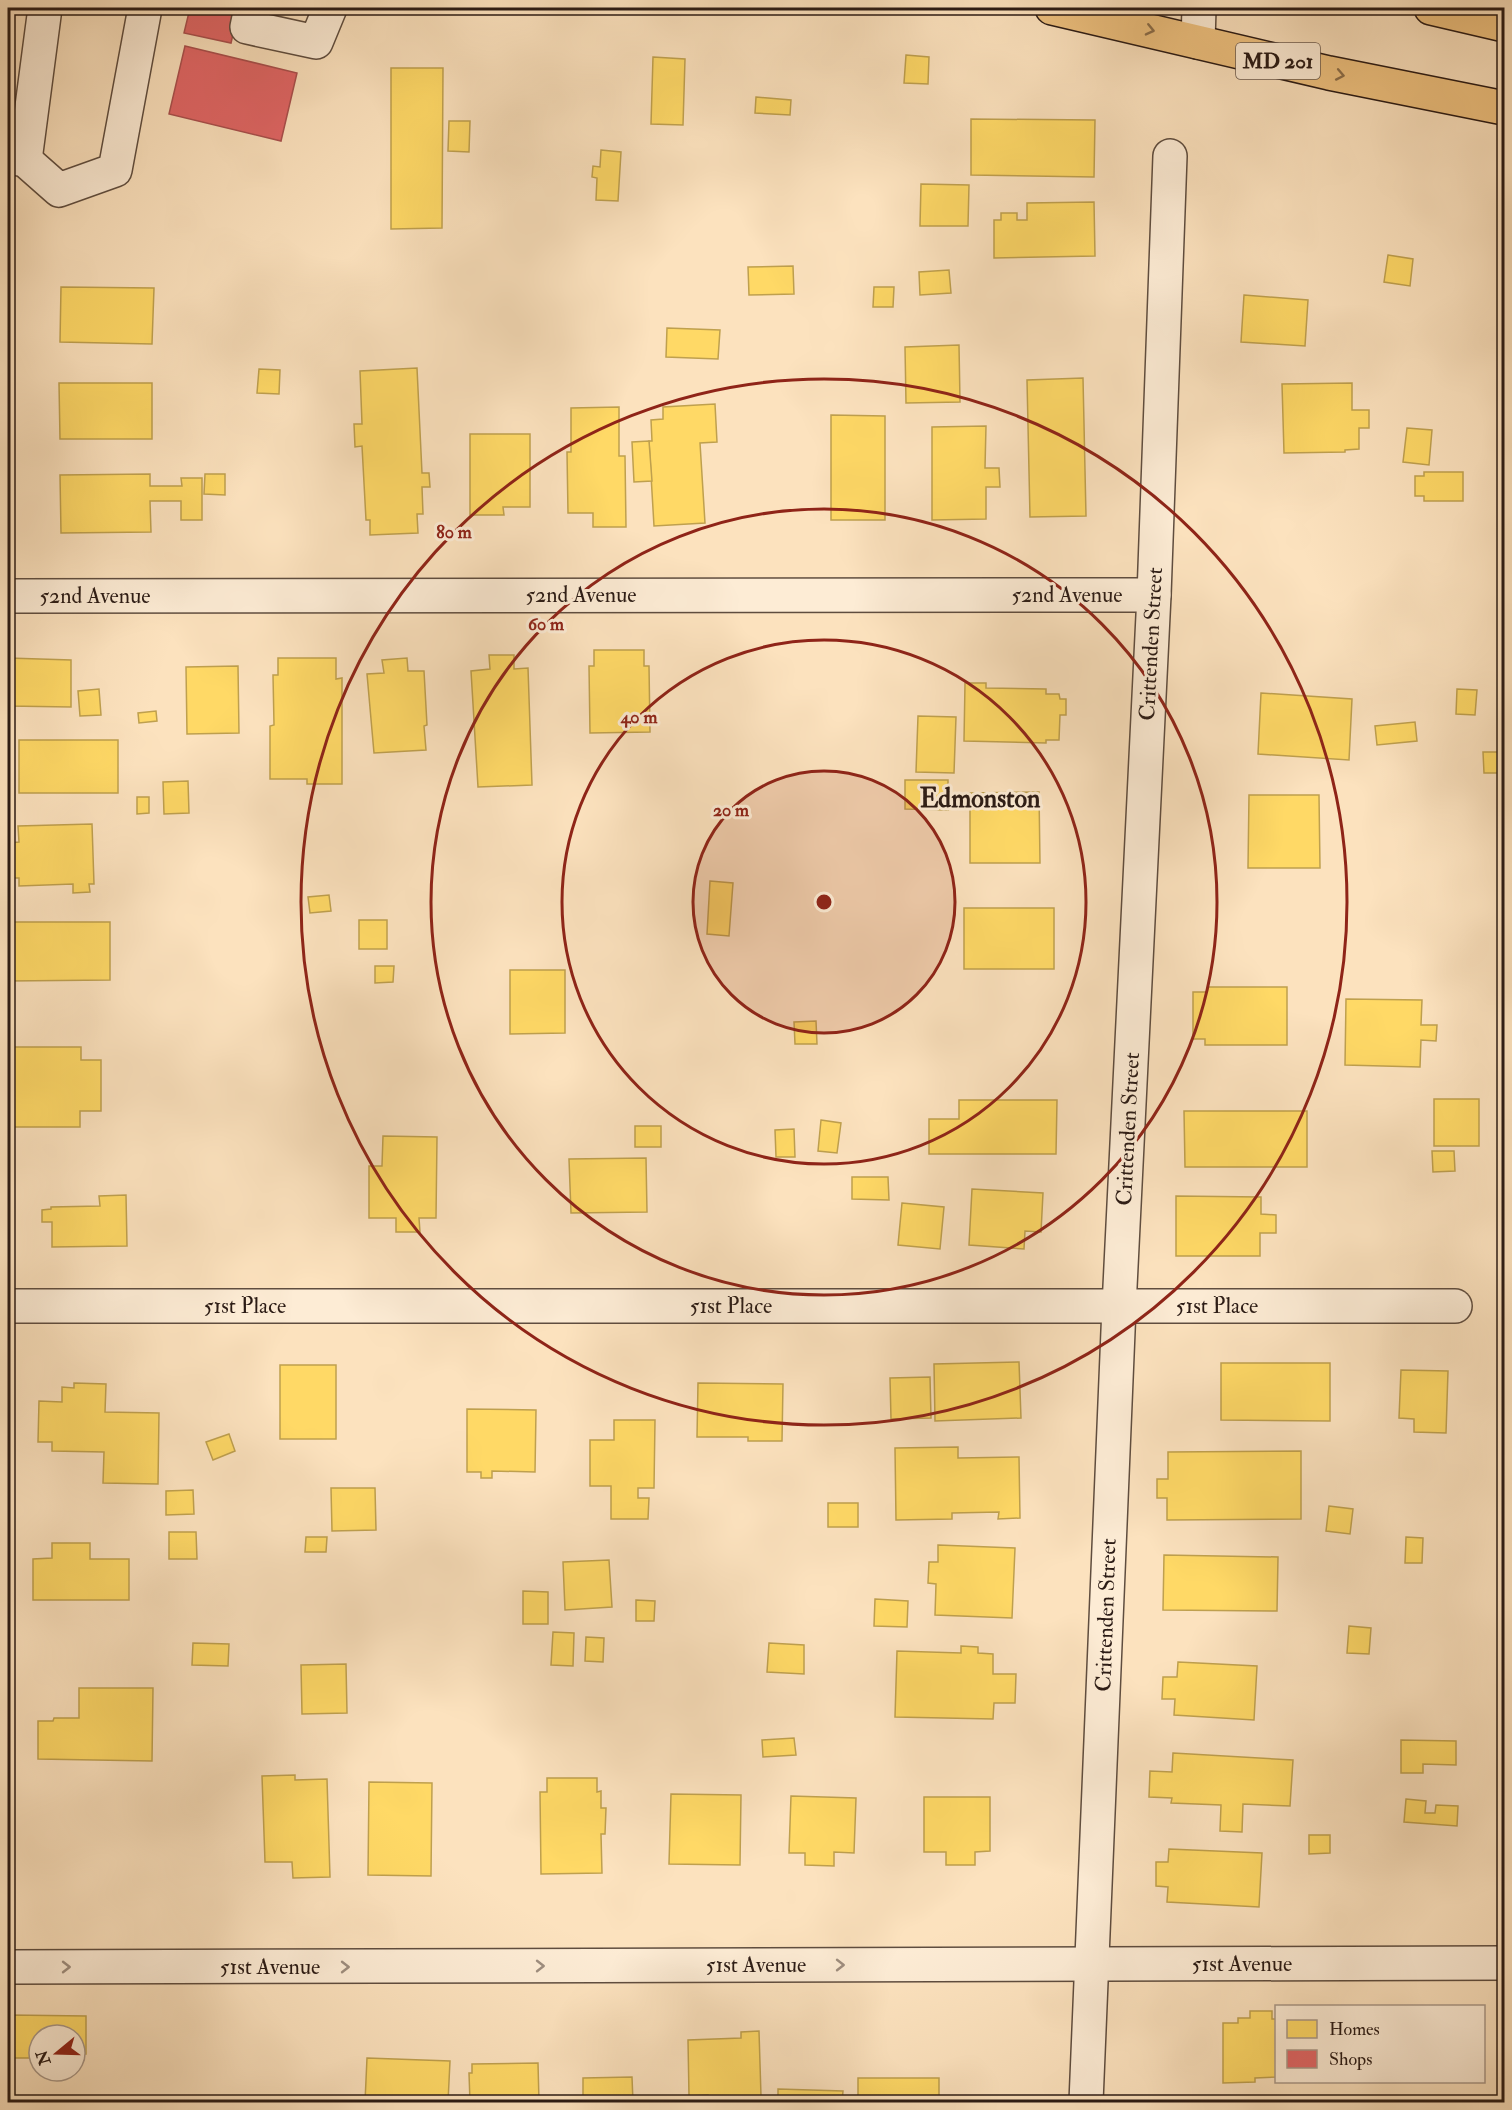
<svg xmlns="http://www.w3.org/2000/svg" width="1512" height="2110" font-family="'IM FELL Double Pica',serif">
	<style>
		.homes { fill: #ffd966; stroke: #bfa04e; stroke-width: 1.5 }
		.shops { fill: #e06666; stroke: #aa504e; stroke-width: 1.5 }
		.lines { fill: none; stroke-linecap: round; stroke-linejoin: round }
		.minor-casing { stroke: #5f4d3f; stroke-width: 36 }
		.major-casing { stroke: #2b1b15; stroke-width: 36 }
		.minor { stroke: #fdecd5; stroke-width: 33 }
		.major { stroke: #eec17f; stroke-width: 33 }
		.oneway { stroke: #8c6e4a }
		.oneway2 { stroke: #9e8e7f }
		.ring { fill: none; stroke: #8f2418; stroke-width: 3 }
		.labels { text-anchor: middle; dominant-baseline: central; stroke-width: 6; stroke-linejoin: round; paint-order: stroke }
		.shield { fill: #fdecd5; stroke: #6a5a4f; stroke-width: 1.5 }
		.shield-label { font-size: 21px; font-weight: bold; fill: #2b1b15 }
		.street-label { font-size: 22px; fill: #2b1b15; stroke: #fdecd5 }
		.quarter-label { font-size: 26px; font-weight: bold; fill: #2b1b15; stroke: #fdecd5 }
		.centre { fill: #8f2418; stroke: #fdecd5; stroke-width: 3 }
		.ring-label { font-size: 18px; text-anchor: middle; font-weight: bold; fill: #8f2418; stroke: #fdecd5; stroke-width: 6; stroke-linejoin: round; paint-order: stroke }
	</style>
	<rect width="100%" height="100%" fill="#fce2be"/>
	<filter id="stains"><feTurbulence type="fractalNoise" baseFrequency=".00333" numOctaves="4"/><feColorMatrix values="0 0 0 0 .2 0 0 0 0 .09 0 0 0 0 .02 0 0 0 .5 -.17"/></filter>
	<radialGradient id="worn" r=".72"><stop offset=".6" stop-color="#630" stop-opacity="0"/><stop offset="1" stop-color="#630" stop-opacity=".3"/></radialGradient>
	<g class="homes">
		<polygon points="906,55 929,57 928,84 904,83"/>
		<polygon points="653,57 685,59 683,125 651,124"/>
		<polygon points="391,68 443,68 442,228 391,229"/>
		<polygon points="756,97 791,100 790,115 755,113"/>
		<polygon points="971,119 1095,120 1094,177 971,175"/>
		<polygon points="449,121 470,121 469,152 448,151"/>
		<polygon points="601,150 621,152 618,201 596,200 597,178 592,177 593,166 600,167"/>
		<polygon points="921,184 969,185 968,226 920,226"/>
		<polygon points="1094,202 1095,256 994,258 994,220 1001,220 1001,213 1017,213 1017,220 1027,220 1027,203"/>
		<polygon points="1388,255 1413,259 1410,286 1384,282"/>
		<polygon points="793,266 794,294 749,295 748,267"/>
		<polygon points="949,270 951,293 920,295 919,272"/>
		<polygon points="61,287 154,288 152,344 60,342"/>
		<polygon points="874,287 894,287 893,307 873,307"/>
		<polygon points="1244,295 1308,300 1305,346 1241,342"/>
		<polygon points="667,328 720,330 718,359 666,357"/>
		<polygon points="959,345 960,402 906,403 905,347"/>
		<polygon points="417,368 422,473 429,473 430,487 422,487 423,514 417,514 418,533 370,535 370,520 366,520 362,446 355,447 354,424 362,424 360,371"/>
		<polygon points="259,369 280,370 279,394 257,393"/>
		<polygon points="1083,378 1086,516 1030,517 1027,380"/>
		<polygon points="59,383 152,383 152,439 60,439"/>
		<polygon points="1352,383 1352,410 1369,410 1369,428 1359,428 1359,449 1345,450 1345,452 1284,453 1282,384"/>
		<polygon points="715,404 717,442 700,443 705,523 654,526 649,441 652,441 651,420 663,419 663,407"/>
		<polygon points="619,407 619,456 625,456 626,527 593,527 593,513 568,513 567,452 571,452 571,408"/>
		<polygon points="831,415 885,416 885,520 831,520"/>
		<polygon points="986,426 985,468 999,468 1000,487 986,487 986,519 932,520 932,427"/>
		<polygon points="1407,428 1432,430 1429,465 1403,462"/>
		<polygon points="470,434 530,434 530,507 503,507 504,515 470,515"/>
		<polygon points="649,441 652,481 634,482 632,442"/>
		<polygon points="1424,472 1463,472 1463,501 1424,501 1424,496 1415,496 1415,476 1424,476"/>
		<polygon points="150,474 150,486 182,486 181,478 202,478 202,520 181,520 181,501 150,501 151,532 61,533 60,475"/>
		<polygon points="205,474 225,474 225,495 204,494"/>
		<polygon points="594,650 644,650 644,666 649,666 650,732 590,733 589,666 594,666"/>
		<polygon points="489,655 514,655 514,669 528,668 532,785 478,787 471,671 490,669"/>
		<polygon points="8,658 71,660 71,707 8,706"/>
		<polygon points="278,658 336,658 336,679 342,678 342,784 307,784 307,779 270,779 270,726 274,725 273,675 278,675"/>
		<polygon points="407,658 408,671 424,671 427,725 424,726 426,750 374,753 367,674 384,673 382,660"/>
		<polygon points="238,666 239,733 187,734 186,667"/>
		<polygon points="965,683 986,683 986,688 1046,689 1046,694 1059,694 1060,699 1066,699 1066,715 1060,715 1059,740 1046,740 1046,743 964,741"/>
		<polygon points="99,689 101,715 80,716 78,691"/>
		<polygon points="1457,689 1477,690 1475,715 1456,714"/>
		<polygon points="1261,693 1352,699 1349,760 1258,754"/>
		<polygon points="156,711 157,721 139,723 138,713"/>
		<polygon points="918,716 956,717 954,773 916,772"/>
		<polygon points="1415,722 1417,741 1377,745 1375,726"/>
		<rect x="19" y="740" width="99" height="53"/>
		<polygon points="1483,752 1503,752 1504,773 1484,773"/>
		<polygon points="905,780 948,780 948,810 905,809"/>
		<polygon points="188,781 189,813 164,814 163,782"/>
		<polygon points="1039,792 1040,863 970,863 970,793"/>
		<polygon points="1249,795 1319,795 1320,868 1248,868"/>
		<polygon points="137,797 149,797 149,813 137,814"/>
		<polygon points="92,824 94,884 89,884 90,892 73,893 73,884 19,886 19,878 8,878 8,843 19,842 18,826"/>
		<polygon points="710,881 733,883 729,936 707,934"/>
		<polygon points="329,895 331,911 310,913 308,897"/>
		<rect x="964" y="908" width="90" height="61"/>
		<rect x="359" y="920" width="28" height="29"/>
		<polygon points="8,922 110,922 110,980 8,981"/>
		<polygon points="375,966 394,966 393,982 375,983"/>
		<polygon points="510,970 565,970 565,1033 510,1034"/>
		<polygon points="1208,987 1287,987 1287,1045 1205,1045 1205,1039 1193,1039 1193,992 1207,992"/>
		<polygon points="1346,999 1422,1000 1421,1025 1437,1025 1436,1041 1421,1040 1420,1067 1345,1065"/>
		<polygon points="816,1021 817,1044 795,1044 794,1022"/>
		<polygon points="9,1047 81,1047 81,1060 101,1060 101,1111 80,1111 80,1127 8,1127"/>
		<rect x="1434" y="1099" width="45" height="47"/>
		<polygon points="959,1100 1057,1100 1056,1154 929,1154 929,1119 959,1119"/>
		<polygon points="1184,1111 1307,1111 1307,1167 1185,1167"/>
		<polygon points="821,1120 841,1123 837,1153 818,1151"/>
		<rect x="635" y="1126" width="26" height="21"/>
		<polygon points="794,1129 795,1157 776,1157 775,1130"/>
		<polygon points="383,1136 437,1137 436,1218 419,1218 420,1232 396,1232 396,1218 369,1218 369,1166 382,1166"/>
		<polygon points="1432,1151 1454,1151 1455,1171 1433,1172"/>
		<polygon points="646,1158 647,1212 571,1213 569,1159"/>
		<polygon points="852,1177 888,1177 889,1200 852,1199"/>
		<polygon points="972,1189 1043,1193 1041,1232 1025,1231 1024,1249 969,1245"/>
		<polygon points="126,1195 127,1246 52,1247 52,1222 42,1222 42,1210 51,1209 51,1207 100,1206 99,1196"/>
		<polygon points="1176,1196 1261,1197 1261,1214 1276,1215 1276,1233 1260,1233 1260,1256 1176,1256"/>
		<polygon points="902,1203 944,1207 940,1249 898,1245"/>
		<polygon points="1019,1362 1021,1418 935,1421 934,1364"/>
		<polygon points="1221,1363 1330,1363 1330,1421 1221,1420"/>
		<rect x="280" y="1365" width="56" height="74"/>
		<polygon points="1401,1370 1448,1371 1446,1433 1414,1432 1414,1419 1399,1418"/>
		<polygon points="930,1377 931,1418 891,1419 890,1378"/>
		<polygon points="74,1383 106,1384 105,1412 159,1413 158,1484 103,1483 104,1452 52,1451 52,1442 38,1442 39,1401 62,1402 62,1387 74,1388"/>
		<polygon points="698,1383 783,1384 782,1441 748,1441 748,1437 697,1437"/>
		<polygon points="467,1409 536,1410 535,1472 492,1471 492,1478 481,1478 481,1472 467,1472"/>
		<polygon points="614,1420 655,1420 654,1488 638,1488 638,1498 649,1498 648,1519 611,1519 611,1486 590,1486 590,1440 614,1440"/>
		<polygon points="229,1434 235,1451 213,1460 206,1442"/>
		<polygon points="958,1447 958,1458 1019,1457 1020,1518 998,1519 999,1512 952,1513 952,1519 896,1520 895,1448"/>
		<polygon points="1301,1451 1301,1519 1167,1520 1167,1498 1157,1498 1157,1479 1168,1479 1168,1452"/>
		<polygon points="331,1488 375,1488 376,1530 332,1531"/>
		<polygon points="193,1490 194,1514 166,1515 166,1491"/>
		<rect x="828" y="1503" width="30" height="24"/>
		<polygon points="1329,1506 1353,1509 1350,1534 1326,1531"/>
		<polygon points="169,1532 196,1532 197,1559 169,1559"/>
		<polygon points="306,1537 327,1537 326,1552 305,1552"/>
		<polygon points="1406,1537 1423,1538 1422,1563 1405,1563"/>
		<polygon points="52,1543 90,1543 90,1559 129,1559 129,1600 33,1600 33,1559 52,1558"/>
		<polygon points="938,1545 1015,1548 1012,1618 935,1615 936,1584 928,1583 929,1562 938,1562"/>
		<polygon points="1164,1555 1278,1557 1277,1611 1163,1610"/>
		<polygon points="609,1560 612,1607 565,1610 563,1562"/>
		<polygon points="523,1591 548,1592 548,1624 523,1624"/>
		<polygon points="875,1599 908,1601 907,1627 874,1626"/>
		<polygon points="636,1600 655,1601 654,1621 636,1621"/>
		<polygon points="1349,1626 1371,1628 1369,1654 1347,1653"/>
		<polygon points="553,1632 574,1633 573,1666 551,1665"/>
		<polygon points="586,1637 604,1638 603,1662 585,1661"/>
		<polygon points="193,1643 229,1644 228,1666 192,1665"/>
		<polygon points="769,1643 804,1645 804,1674 767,1672"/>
		<polygon points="961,1646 978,1647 978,1653 993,1654 993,1674 1016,1674 1015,1703 994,1703 993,1719 895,1717 897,1651 961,1653"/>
		<polygon points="1178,1662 1257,1666 1254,1720 1174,1715 1175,1699 1162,1699 1163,1677 1177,1677"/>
		<polygon points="346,1664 347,1713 302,1714 301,1665"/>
		<polygon points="79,1688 153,1688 152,1761 38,1759 38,1721 53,1721 54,1718 79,1718"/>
		<polygon points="794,1738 796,1755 763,1757 762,1740"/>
		<polygon points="1401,1740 1456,1741 1456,1765 1423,1764 1423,1773 1401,1773"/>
		<polygon points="1173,1753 1293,1760 1290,1806 1243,1804 1242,1832 1220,1831 1221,1805 1171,1803 1172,1798 1149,1797 1150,1771 1172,1772"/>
		<polygon points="295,1775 295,1780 327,1779 330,1877 293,1878 292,1862 265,1862 262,1776"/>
		<polygon points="547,1778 597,1778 597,1792 601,1791 601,1808 606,1808 605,1834 601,1834 602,1873 541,1874 540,1792 547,1792"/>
		<polygon points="369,1782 432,1783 431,1876 368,1875"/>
		<polygon points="671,1794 741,1795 740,1865 669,1864"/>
		<polygon points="791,1796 856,1798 854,1853 834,1852 834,1866 805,1865 805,1853 789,1853"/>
		<polygon points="924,1797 990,1797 990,1851 975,1852 975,1865 946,1865 946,1852 924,1852"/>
		<polygon points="1406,1799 1426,1801 1425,1813 1435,1813 1436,1805 1458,1806 1457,1826 1404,1822"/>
		<polygon points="1309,1835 1330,1835 1330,1853 1309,1854"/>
		<polygon points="1169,1849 1262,1853 1259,1907 1167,1902 1168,1887 1156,1886 1156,1862 1168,1862"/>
		<polygon points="1250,2011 1272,2011 1272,2019 1276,2019 1276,2077 1255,2078 1255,2082 1223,2083 1223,2023 1238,2023 1238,2018 1250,2018"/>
		<polygon points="10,2015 86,2016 86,2054 75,2054 75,2035 39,2035 39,2058 8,2058 8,2027 10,2027"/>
		<polygon points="759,2031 761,2096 740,2096 740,2102 709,2102 708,2095 689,2096 688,2040 741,2038 741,2032"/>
		<polygon points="367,2058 450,2061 448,2102 365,2102"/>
		<polygon points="538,2063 539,2102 470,2102 469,2073 472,2073 472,2064"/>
		<polygon points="632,2077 633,2102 583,2102 583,2078"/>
		<polygon points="858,2078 939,2078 939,2101 955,2102 873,2102 873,2097 858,2096"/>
		<polygon points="778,2089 843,2091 842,2102 778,2102"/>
	</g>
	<g class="shops">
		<polygon points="190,8 239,8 231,43 184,33"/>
		<polygon points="185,46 297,73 281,141 169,114"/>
	</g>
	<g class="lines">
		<defs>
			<g id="minor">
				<polyline points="251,8 247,27 316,42 330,8"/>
				<polyline points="1198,42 1199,8"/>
				<polyline points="8,157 25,160 59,190 115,170 145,8"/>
				<polyline points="25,160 45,8"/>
				<polyline points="8,596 1154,595"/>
				<polyline points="8,1306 1455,1306"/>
				<polyline points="8,1967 1504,1963"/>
				<polyline points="1086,2102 1119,1307 1154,595 1170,156"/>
			</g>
			<g id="major">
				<polyline points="1052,8 1329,73 1504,108"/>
				<polyline points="1431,8 1504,25"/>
			</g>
		</defs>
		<use href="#minor" class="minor-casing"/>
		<use href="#major" class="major-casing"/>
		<use href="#minor" class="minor"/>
		<use href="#major" class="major"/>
	</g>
	<defs><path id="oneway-chevron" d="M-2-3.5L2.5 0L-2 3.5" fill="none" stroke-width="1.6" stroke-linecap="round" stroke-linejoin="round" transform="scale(1.5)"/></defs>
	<g class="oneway">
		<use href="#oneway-chevron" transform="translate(1150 30) rotate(13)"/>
		<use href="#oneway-chevron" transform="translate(1340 75) rotate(11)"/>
	</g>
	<g class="oneway2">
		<use href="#oneway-chevron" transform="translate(840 1965)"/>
		<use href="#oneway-chevron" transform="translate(540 1966)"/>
		<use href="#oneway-chevron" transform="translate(66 1967)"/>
		<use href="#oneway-chevron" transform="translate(345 1967)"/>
	</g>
	<circle cx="824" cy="902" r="131" fill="#8f2418" fill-opacity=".12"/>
	<g class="ring">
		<circle cx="824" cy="902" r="131"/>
		<circle cx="824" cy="902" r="262"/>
		<circle cx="824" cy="902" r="393"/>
		<circle cx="824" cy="902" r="523"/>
	</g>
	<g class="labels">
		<rect class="shield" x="1236" y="43" width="84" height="36" rx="4.5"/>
		<g class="shield-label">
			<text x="1278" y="61">MD 201</text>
		</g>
		<g class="street-label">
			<text x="581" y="595">52nd Avenue</text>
			<text x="1067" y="595">52nd Avenue</text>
			<text x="95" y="596">52nd Avenue</text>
			<text transform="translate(1151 644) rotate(-87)">Crittenden Street</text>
			<text transform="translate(1128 1129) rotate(-87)">Crittenden Street</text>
			<text x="245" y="1306">51st Place</text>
			<text x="731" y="1306">51st Place</text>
			<text x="1217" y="1306">51st Place</text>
			<text transform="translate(1106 1615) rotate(-88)">Crittenden Street</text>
			<text x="1242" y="1964">51st Avenue</text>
			<text x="756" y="1965">51st Avenue</text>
			<text x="270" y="1967">51st Avenue</text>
		</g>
		<g class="quarter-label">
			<text x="980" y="799">Edmonston</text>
		</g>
	</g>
	<circle cx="824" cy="902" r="9" class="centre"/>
	<g class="ring-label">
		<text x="454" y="538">80 m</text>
		<text x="546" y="630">60 m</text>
		<text x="639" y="723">40 m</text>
		<text x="731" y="816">20 m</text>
	</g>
	<rect width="1512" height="2110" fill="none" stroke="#fce2be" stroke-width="30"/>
	<rect x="9" y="9" width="1494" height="2092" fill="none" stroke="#2b1b15" stroke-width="3"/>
	<rect x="15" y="15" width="1482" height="2080" fill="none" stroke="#2b1b15" stroke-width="1.5"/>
	<rect x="1275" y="2005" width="210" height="78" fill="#fdecd5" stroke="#a99888" stroke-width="1.5"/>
	<rect x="1287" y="2020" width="30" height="18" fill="#ffd966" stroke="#a99888" stroke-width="1.5"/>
	<text x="1329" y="2035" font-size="18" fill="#2b1b15">Homes</text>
	<rect x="1287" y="2050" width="30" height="18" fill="#e06666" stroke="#a99888" stroke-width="1.5"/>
	<text x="1329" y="2065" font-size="18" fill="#2b1b15">Shops</text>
	<g transform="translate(57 2053) rotate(251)"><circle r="28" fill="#fdecd5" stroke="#a99888" stroke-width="1.5"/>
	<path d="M0-4.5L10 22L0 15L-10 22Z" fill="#8f2418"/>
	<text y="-9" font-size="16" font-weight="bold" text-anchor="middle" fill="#2b1b15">N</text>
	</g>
	<rect width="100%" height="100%" filter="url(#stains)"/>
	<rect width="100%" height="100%" fill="url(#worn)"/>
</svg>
